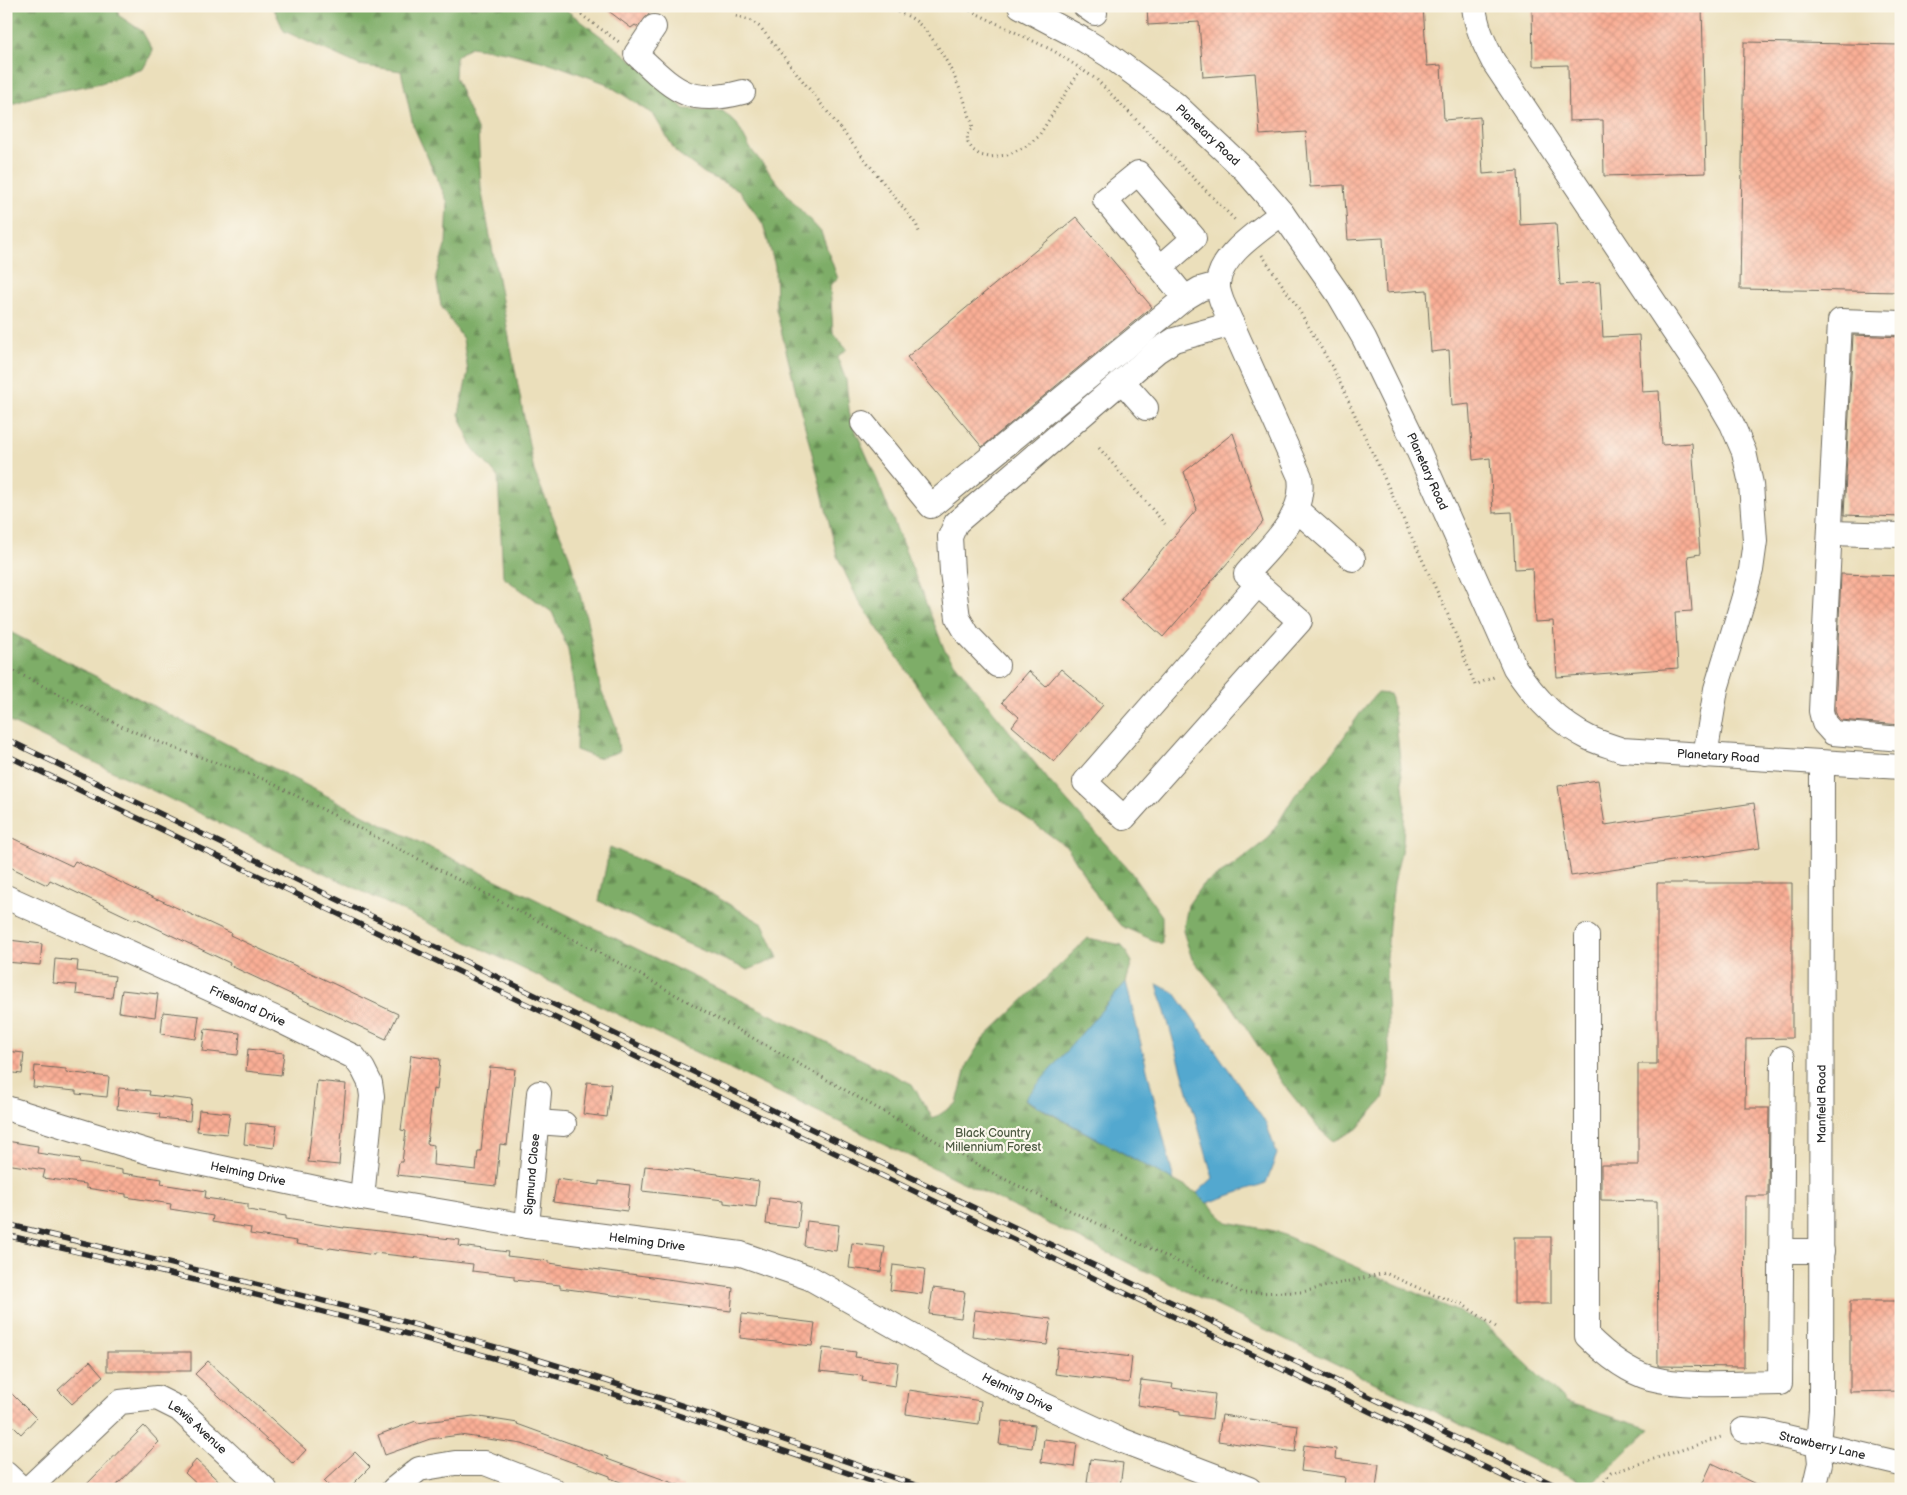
<svg xmlns="http://www.w3.org/2000/svg" width="1907" height="1495" font-family="'Balsamiq Sans',sans-serif">
	<style>
		.forest { fill: url(#forest-firs); stroke: #546c49 }
		.water { fill: #52a8cf; stroke: #3e6a7d }
		.building { fill: url(#building-cross-hatch) }
		.lines { fill: none; stroke-linecap: round; stroke-linejoin: round }
		.minor-casing { stroke: #6e6a5d; stroke-width: 26 }
		.path { stroke: #6e6a5d; stroke-width: 3; stroke-dasharray: 1 4; stroke-linecap: butt }
		.minor { stroke: #fff; stroke-width: 24 }
		.rail-casing { stroke: #2b2b2b; stroke-width: 5.5 }
		.rail { stroke: #fbf7ec; stroke-width: 4; stroke-dasharray: 11; stroke-linecap: butt }
		.labels { text-anchor: middle; dominant-baseline: central; stroke-width: 4.5; stroke-linejoin: round; paint-order: stroke }
		.street-label { font-size: 12px; fill: #2b2b2b; stroke: #fbf7ec }
		.park-label { font-size: 12px; fill: #4d5a42; stroke: #fbf7ec }
	</style>
	<defs>
		<pattern id="forest-firs" width="22" height="20" patternUnits="userSpaceOnUse" patternTransform="scale(1.25)"><rect width="22" height="20" fill="#7ead67"/><path d="M5 1l3.5 6h-7zM16 11l3.5 6h-7z" fill="#678d55"/></pattern>
		<pattern id="building-cross-hatch" width="8" height="8" patternUnits="userSpaceOnUse" patternTransform="scale(1.25)"><rect width="8" height="8" fill="#faae95"/><path d="M0 0l8 8M0 8l8-8" fill="none" stroke="#d69681"/></pattern>
	</defs>
	<rect width="100%" height="100%" fill="#fbf7ec"/>
	<filter id="ink" filterUnits="userSpaceOnUse"><feTurbulence type="fractalNoise" baseFrequency=".02" numOctaves="2"/><feDisplacementMap in="SourceGraphic" scale="10" xChannelSelector="R" yChannelSelector="G"/><feConvolveMatrix kernelMatrix="1 2 1 2 8 2 1 2 1" color-interpolation-filters="sRGB"/></filter>
	<filter id="wash" filterUnits="userSpaceOnUse"><feTurbulence type="fractalNoise" baseFrequency=".0096" numOctaves="4" result="noise"/><feDisplacementMap in="SourceGraphic" scale="20" xChannelSelector="R" yChannelSelector="G"/><feGaussianBlur stdDeviation="1.12" result="paint"/><feColorMatrix in="noise" values="0 0 0 0 0 0 0 0 0 0 0 0 0 0 0 0 0 1.4 0 .05"/><feComposite in="paint" operator="in"/></filter>
	<g filter="url(#wash)">
		<rect width="100%" height="100%" fill="#ebdfbb"/>
		<g class="forest">
			<polygon points="6,6 119,6 118,15 142,31 153,51 143,69 101,83 39,95 6,106"/>
			<polygon points="275,6 561,6 648,72 684,109 723,111 737,124 750,148 794,203 821,232 838,279 830,285 833,332 847,349 837,357 846,380 850,418 874,472 945,651 1050,782 1130,871 1162,916 1162,944 1121,926 1100,901 1068,848 1000,799 968,760 858,600 837,556 819,480 798,400 776,309 775,266 763,224 739,190 704,173 676,152 653,114 605,83 553,64 506,52 470,47 456,57 455,77 478,132 481,188 534,471 569,555 587,620 600,687 616,726 619,752 597,758 576,750 577,710 568,649 552,612 503,577 498,477 472,447 459,414 468,372 463,339 441,306 436,276 446,243 448,203 413,125 401,71 359,65 284,31 274,9"/>
			<polygon points="6,630 366,816 912,1084 933,1119 957,1103 967,1064 983,1039 1088,938 1122,945 1132,962 1126,982 1025,1100 1197,1193 1227,1222 1275,1231 1484,1323 1566,1402 1650,1429 1589,1487 644,1027 6,720"/>
			<polygon points="1377,693 1390,694 1396,723 1405,803 1403,843 1394,883 1389,925 1386,974 1390,1069 1383,1099 1357,1129 1333,1141 1320,1130 1283,1084 1230,1003 1192,959 1183,931 1188,905 1202,885 1234,865 1269,838 1295,795 1330,757 1363,709"/>
			<polygon points="610,847 696,885 763,924 778,958 748,970 681,941 599,901"/>
		</g>
		<g class="water">
			<polygon points="1126,982 1174,1181 1025,1099"/>
			<polygon points="1157,984 1175,993 1266,1123 1277,1154 1266,1183 1207,1203 1197,1193 1213,1178"/>
		</g>
		<g id="blocks">
			<g class="building">
				<polygon points="602,6 656,6 638,27 635,25 631,28"/>
				<polygon points="1147,6 1423,6 1427,66 1441,65 1444,120 1480,117 1483,174 1518,171 1520,225 1556,223 1560,285 1600,282 1603,337 1639,335 1642,392 1659,391 1662,445 1692,443 1700,554 1688,556 1692,611 1675,612 1678,668 1557,677 1553,621 1535,622 1532,568 1515,569 1512,512 1493,513 1490,458 1473,460 1469,404 1452,406 1449,350 1431,352 1427,290 1386,293 1383,238 1348,240 1344,185 1310,187 1306,132 1260,135 1255,73 1203,77 1199,22 1148,25"/>
				<polygon points="1532,6 1702,6 1706,173 1604,176 1603,120 1569,121 1568,65 1533,66"/>
				<polygon points="1744,42 1901,45 1901,292 1740,289"/>
				<polygon points="1076,217 1152,307 982,447 907,357"/>
				<polygon points="1853,335 1901,337 1901,517 1844,515"/>
				<polygon points="1233,433 1263,522 1163,637 1121,599 1197,509 1184,472"/>
				<polygon points="1841,574 1901,576 1901,725 1840,720 1837,716 1835,711"/>
				<polygon points="1061,669 1103,705 1054,762 1012,726 1019,717 1002,702 1029,671 1046,686"/>
				<polygon points="1598,780 1605,825 1754,803 1760,848 1571,876 1558,786"/>
				<polygon points="6,835 72,866 75,861 158,900 158,899 231,933 230,935 398,1014 386,1039 229,965 230,963 135,918 134,920 50,880 47,885 6,865"/>
				<polygon points="1657,883 1792,883 1792,1038 1746,1039 1745,1108 1769,1108 1768,1196 1745,1196 1744,1367 1658,1366 1657,1201 1601,1200 1601,1165 1638,1165 1638,1064 1657,1064"/>
				<polygon points="9,940 42,944 40,965 6,962"/>
				<polygon points="55,959 78,961 77,971 115,976 112,998 76,994 77,985 53,983"/>
				<polygon points="122,990 158,994 155,1017 119,1012"/>
				<polygon points="163,1012 199,1016 196,1039 161,1034"/>
				<polygon points="205,1029 240,1033 238,1055 202,1051"/>
				<polygon points="248,1049 284,1053 281,1075 246,1071"/>
				<polygon points="6,1051 24,1053 22,1074 6,1072"/>
				<polygon points="411,1055 440,1059 437,1090 433,1089 427,1144 434,1145 433,1165 476,1170 478,1151 481,1151 490,1067 515,1069 507,1145 500,1144 496,1186 397,1175 399,1162 402,1162 406,1131 401,1130"/>
				<polygon points="35,1066 66,1069 66,1072 109,1077 107,1097 76,1094 76,1091 33,1087"/>
				<polygon points="317,1081 346,1084 339,1165 308,1162"/>
				<polygon points="587,1082 611,1084 607,1117 583,1114"/>
				<polygon points="119,1088 150,1091 149,1095 192,1100 190,1121 159,1118 160,1114 117,1109"/>
				<polygon points="199,1110 230,1113 227,1134 197,1131"/>
				<polygon points="246,1123 277,1126 274,1148 244,1144"/>
				<polygon points="6,1141 38,1146 37,1153 80,1159 79,1163 122,1170 122,1173 162,1179 161,1184 206,1191 205,1198 248,1204 248,1210 286,1216 286,1219 344,1228 344,1227 460,1240 459,1246 508,1252 507,1256 549,1261 549,1263 733,1288 731,1311 650,1301 650,1300 560,1288 560,1285 514,1280 514,1276 472,1271 473,1264 374,1253 374,1255 330,1248 329,1249 296,1244 297,1241 250,1234 251,1228 212,1222 213,1216 170,1209 171,1204 126,1197 126,1194 86,1188 86,1184 43,1178 45,1170 6,1164"/>
				<polygon points="645,1166 718,1174 718,1175 759,1181 756,1207 724,1203 724,1200 642,1191"/>
				<polygon points="557,1179 599,1185 599,1181 630,1185 627,1211 553,1202"/>
				<polygon points="769,1198 801,1202 798,1228 766,1224"/>
				<polygon points="807,1221 839,1225 836,1251 804,1246"/>
				<rect x="1514" y="1237" width="37" height="67"/>
				<polygon points="852,1243 885,1247 881,1272 849,1268"/>
				<polygon points="893,1265 925,1269 922,1294 890,1290"/>
				<polygon points="933,1288 965,1292 961,1318 929,1314"/>
				<polygon points="1850,1301 1901,1301 1901,1391 1850,1392"/>
				<polygon points="975,1310 1051,1319 1047,1345 972,1336"/>
				<polygon points="742,1314 815,1323 812,1346 740,1338"/>
				<polygon points="823,1348 856,1352 855,1357 898,1362 895,1386 862,1381 863,1376 820,1371"/>
				<polygon points="1058,1348 1132,1357 1129,1383 1055,1374"/>
				<rect x="107" y="1352" width="84" height="19"/>
				<polygon points="90,1361 103,1376 72,1404 58,1390"/>
				<polygon points="208,1361 306,1450 293,1464 195,1374"/>
				<polygon points="1141,1380 1173,1384 1172,1388 1215,1394 1212,1419 1180,1415 1180,1411 1137,1405"/>
				<polygon points="6,1388 36,1418 21,1434 6,1419"/>
				<polygon points="909,1390 981,1401 979,1424 906,1414"/>
				<polygon points="1222,1415 1298,1426 1295,1452 1218,1441"/>
				<polygon points="473,1416 518,1423 517,1424 608,1457 607,1459 684,1487 684,1489 639,1489 610,1478 610,1476 522,1444 460,1435 430,1439 385,1455 378,1435 416,1421 417,1423"/>
				<polygon points="1002,1421 1035,1425 1032,1448 999,1444"/>
				<polygon points="144,1426 159,1442 113,1489 82,1489"/>
				<polygon points="1044,1439 1077,1443 1074,1467 1041,1462"/>
				<polygon points="1304,1445 1336,1449 1335,1459 1379,1464 1376,1489 1344,1486 1345,1477 1301,1471"/>
				<polygon points="355,1452 370,1467 348,1489 332,1489 324,1481"/>
				<polygon points="1090,1459 1123,1463 1120,1487 1087,1483"/>
				<polygon points="196,1460 227,1489 202,1489 185,1473"/>
				<polygon points="1712,1463 1766,1489 1700,1489"/>
			</g>
		</g>
	</g>
	<g filter="url(#ink)">
		<use href="#blocks" fill-opacity="0" stroke="#6e6a5d" stroke-width="1"/>
		<g class="lines">
			<defs>
				<g id="minor">
					<path id="s1" d="M1020,6L1084,40L1110,56L1175,104L1244,169L1282,213L1339,295L1364,338L1414,441L1515,668C1534,697 1557,722 1589,738C1599,743 1611,746 1622,750L1901,767"/>
					<polyline points="1085,6 1095,13"/>
					<path d="M1474,6C1476,27 1484,43 1493,61L1707,381L1732,424L1744,452L1751,484L1755,541L1751,570L1743,600L1716,689L1705,756"/>
					<path d="M654,27L636,54C674,89 687,107 743,92"/>
					<polyline points="1161,267 1194,238 1138,173 1105,200 1185,298"/>
					<polyline points="1901,323 1840,321 1821,711 1824,723 1833,733 1901,739"/>
					<polyline points="1122,381 1146,408"/>
					<polyline points="863,423 931,506 1185,298 1200,289 1218,284"/>
					<polyline points="1297,510 1353,559"/>
					<polyline points="1830,533 1901,535"/>
					<path d="M1258,584L1085,782L1124,818L1300,621L1246,574C1270,546 1306,517 1300,477L1222,302C1220,296 1217,289 1218,283C1221,254 1261,230 1282,213"/>
					<polyline points="997,665 968,635 958,618 952,572 950,537 956,523 1157,351 1174,340 1232,324"/>
					<path id="s2" d="M6,897L279,1020L354,1057L363,1069L370,1083L372,1096L362,1198"/>
					<path d="M1587,936V1336C1604,1353 1626,1371 1650,1378C1687,1388 1741,1383 1780,1383L1783,1058"/>
					<path id="s3" d="M6,1108L152,1153L362,1198L527,1226L741,1254L810,1278L990,1380L1118,1439L1249,1489"/>
					<polyline points="537,1122 564,1124"/>
					<path id="s4" d="M527,1226L539,1093"/>
					<polyline points="1782,1251 1822,1251"/>
					<path id="s5" d="M1743,1430L1765,1432L1901,1464"/>
					<polyline points="6,1474 22,1489"/>
					<path id="s6" d="M28,1489L120,1402L157,1398L179,1409L265,1489"/>
					<polyline points="394,1489 419,1469 455,1463 485,1463 552,1489"/>
					<path id="s7" d="M1814,1489L1820,1463L1818,1444L1821,1410L1822,763"/>
				</g>
			</defs>
			<use href="#minor" class="minor-casing"/>
			<g class="path">
				<polyline points="569,6 619,42"/>
				<path d="M884,6C894,11 910,15 918,23C943,45 965,96 973,128L967,134L968,143L973,150L980,155L989,157L1007,155L1025,147L1038,137L1081,69"/>
				<polyline points="961,6 1054,51 1096,79 1237,222"/>
				<polyline points="736,16 752,21 761,28 916,224 920,234"/>
				<polyline points="1262,255 1296,305 1334,370 1448,615 1475,685 1496,676"/>
				<polyline points="1099,448 1165,524"/>
				<polyline points="6,667 123,727 174,748 266,780 621,964 998,1176 1243,1293 1302,1292 1385,1273 1434,1295 1462,1304 1499,1329"/>
				<polyline points="1598,1489 1611,1473 1724,1436"/>
			</g>
			<use href="#minor" class="minor"/>
			<defs>
				<g id="rail">
					<polyline points="6,739 1020,1230 1563,1489"/>
					<polyline points="6,755 587,1033 1530,1489"/>
					<path d="M6,1224C173,1265 341,1302 506,1350C648,1392 787,1441 927,1489"/>
					<path d="M6,1235C170,1274 335,1312 497,1359C631,1397 763,1444 894,1489"/>
				</g>
			</defs>
			<use href="#rail" class="rail-casing"/>
			<use href="#rail" class="rail"/>
		</g>
	</g>
	<g class="labels">
		<g class="street-label">
			<text stroke="none"><textPath href="#s1" startOffset="229">Planetary Road</textPath></text>
			<text stroke="none"><textPath href="#s1" startOffset="634">Planetary Road</textPath></text>
			<text stroke="none"><textPath href="#s1" startOffset="1084">Planetary Road</textPath></text>
			<text stroke="none"><textPath href="#s2" startOffset="265">Friesland Drive</textPath></text>
			<text stroke="none"><textPath href="#s7" startOffset="386">Manfield Road</textPath></text>
			<text stroke="none"><textPath href="#s3" startOffset="251">Helming Drive</textPath></text>
			<text stroke="none"><textPath href="#s4" startOffset="52">Sigmund Close</textPath></text>
			<text stroke="none"><textPath href="#s3" startOffset="656">Helming Drive</textPath></text>
			<text stroke="none"><textPath href="#s3" startOffset="1061">Helming Drive</textPath></text>
			<text stroke="none"><textPath href="#s6" startOffset="214">Lewis Avenue</textPath></text>
			<text stroke="none"><textPath href="#s5" startOffset="81">Strawberry Lane</textPath></text>
		</g>
		<g class="park-label">
			<text x="993" y="1133">Black Country<tspan x="993" dy="14">Millennium Forest</tspan></text>
		</g>
	</g>
	<rect width="1907" height="1495" fill="none" stroke="#fbf7ec" stroke-width="25"/>
</svg>
